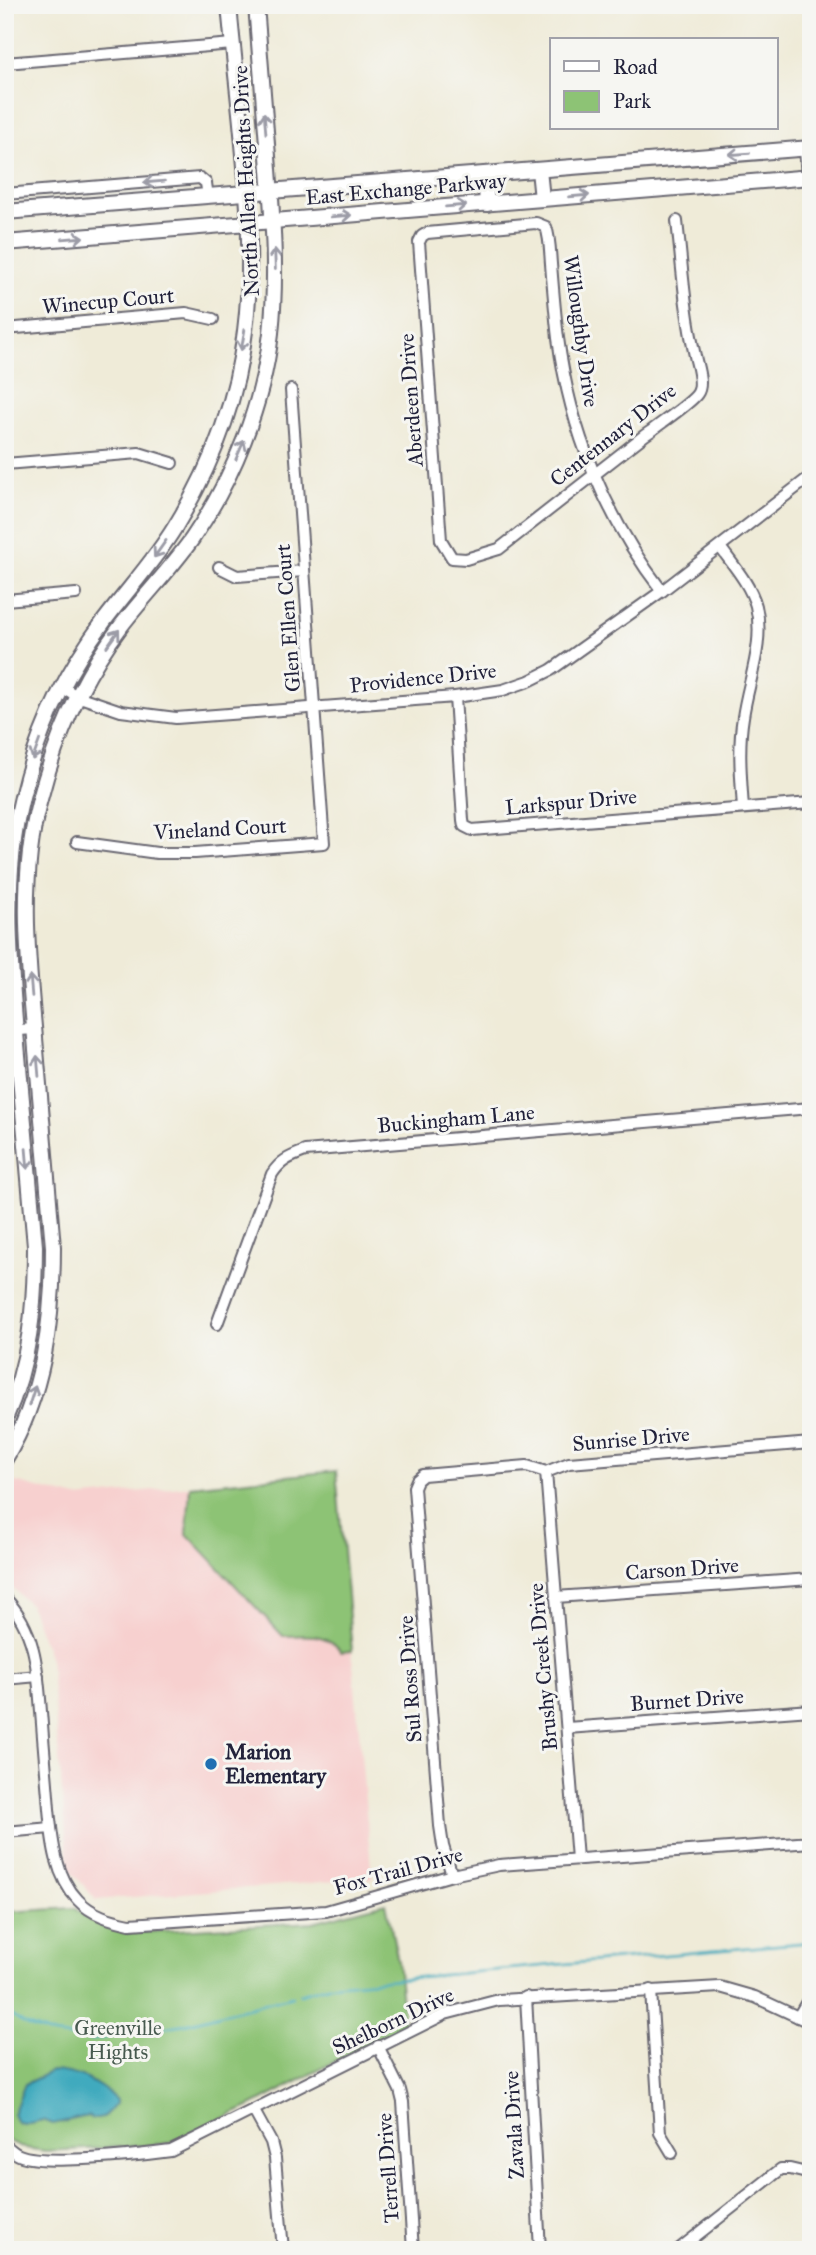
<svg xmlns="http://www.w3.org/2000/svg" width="816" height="2255" font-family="'IM FELL Great Primer',serif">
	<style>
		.built { fill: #f7d0cf }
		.green { fill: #8dc375; stroke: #587258; stroke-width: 2 }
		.water { fill: #3faabe; stroke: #30667c; stroke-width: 2 }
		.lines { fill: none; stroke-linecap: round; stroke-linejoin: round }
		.stream { stroke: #3faabe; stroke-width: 2.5 }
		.minor-casing { stroke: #6a6872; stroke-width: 14 }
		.major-casing { stroke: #6a6872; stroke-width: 18 }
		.minor { stroke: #fff; stroke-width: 10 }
		.major { stroke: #fff; stroke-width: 14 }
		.oneway { stroke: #9c9ca7 }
		.poi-dot { fill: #1f6fb2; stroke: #f6f6f2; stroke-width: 2.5 }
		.labels { text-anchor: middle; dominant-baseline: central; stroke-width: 6; stroke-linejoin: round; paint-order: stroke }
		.street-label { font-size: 21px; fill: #22223b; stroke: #f6f6f2 }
		.poi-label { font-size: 21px; font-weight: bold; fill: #22223b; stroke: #f6f6f2; text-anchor: start }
		.park-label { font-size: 21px; fill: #475a4f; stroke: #f6f6f2 }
	</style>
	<rect width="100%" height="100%" fill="#f6f6f2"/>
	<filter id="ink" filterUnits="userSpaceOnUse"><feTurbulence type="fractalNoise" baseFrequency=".0143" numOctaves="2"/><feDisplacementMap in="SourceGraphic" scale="14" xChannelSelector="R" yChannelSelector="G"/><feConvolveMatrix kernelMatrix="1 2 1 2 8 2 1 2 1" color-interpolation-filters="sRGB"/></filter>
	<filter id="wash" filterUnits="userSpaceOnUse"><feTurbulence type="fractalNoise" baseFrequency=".00686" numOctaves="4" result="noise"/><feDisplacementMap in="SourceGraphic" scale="28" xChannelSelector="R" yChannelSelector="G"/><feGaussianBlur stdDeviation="1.57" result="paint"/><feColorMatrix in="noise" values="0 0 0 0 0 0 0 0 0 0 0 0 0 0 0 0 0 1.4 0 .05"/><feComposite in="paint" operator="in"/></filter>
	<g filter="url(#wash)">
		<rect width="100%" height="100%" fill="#efebd8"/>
		<polygon class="built" points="336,1471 372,1878 96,1900 69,1868 50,1659 30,1605 5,1580 5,1489 11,1481 77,1498"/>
		<g class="green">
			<path d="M336,1471L352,1651L341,1652C328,1631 304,1636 283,1636L187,1534L190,1486Z"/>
			<path d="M386,1903L398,1961L404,2025L253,2105L169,2143L143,2146L45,2151L19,2147L5,2139V1912L74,1908C90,1921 107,1927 127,1933L313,1922Z"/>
		</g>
		<path class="water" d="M52,2071C78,2072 98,2082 116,2100V2104L103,2117L92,2119L88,2116L53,2124L43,2120L25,2124L17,2123L13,2114L25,2084Z"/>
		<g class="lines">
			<g class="stream">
				<polyline points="300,1994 331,1985 811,1942"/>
				<polyline points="5,2012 26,2025 53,2035 91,2040 185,2024 292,1996"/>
			</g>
		</g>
	</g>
	<g filter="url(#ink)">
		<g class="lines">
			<defs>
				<g id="minor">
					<polyline points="5,63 233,44"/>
					<polyline points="809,177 811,196"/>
					<polyline points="5,194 200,178 206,183 208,197"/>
					<polyline points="5,329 186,313 213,319"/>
					<polyline points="5,464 139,453 172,463"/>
					<path d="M720,547C733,565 750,584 756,606C765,644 748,681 743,717C738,747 741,778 743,808"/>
					<polyline points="219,567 237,576 304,571"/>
					<path d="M662,591C605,517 570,430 558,338C555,313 553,289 551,264C550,252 550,238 546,227L536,223L427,233L422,236L419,242L441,540L452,558L466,559L499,549L645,435L651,431C662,422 690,404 697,394C704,385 697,366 695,356C685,312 682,266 677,221"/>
					<polyline points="5,600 76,594"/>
					<polyline points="62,687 77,696 121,711 176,718 455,697 503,690 529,681 551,670 662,591 811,476"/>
					<polyline points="455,697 463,820 464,826 472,830 811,803"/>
					<polyline points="77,842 157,853 195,853 324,843 291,390"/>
					<polyline points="5,1031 34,1029"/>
					<path d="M217,1324L272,1174C281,1160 290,1157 305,1151L811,1108"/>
					<polyline points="546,1472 577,1859"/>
					<polyline points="556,1597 811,1579"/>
					<path d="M5,1598C39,1633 38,1679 42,1724C44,1752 47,1781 49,1809C52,1840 55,1876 78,1900C92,1915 111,1920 130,1924L326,1911L452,1875L499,1865L811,1842"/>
					<polyline points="5,1679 38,1676"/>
					<polyline points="567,1728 811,1710"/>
					<polyline points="5,1832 51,1828"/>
					<polyline points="452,1875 443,1846 440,1826 414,1487 417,1480 423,1475 527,1466 546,1472 569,1463 811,1443"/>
					<polyline points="651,1990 660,2133 672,2153"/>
					<polyline points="526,1997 540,2250"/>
					<polyline points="798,2017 811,1995"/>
					<polyline points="378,2046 400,2090 403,2102 413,2250"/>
					<polyline points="254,2111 271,2142 275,2158 283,2250"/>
					<path d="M5,2145C9,2148 14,2153 19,2155C45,2166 141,2155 171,2151L445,2014L499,2000L720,1987L755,1997L811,2023"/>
					<polyline points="678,2250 781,2169 790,2169 811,2174"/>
				</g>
				<g id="major">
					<polyline points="807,149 809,177"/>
					<polyline points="539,170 542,199"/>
					<polyline points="485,174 487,204"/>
					<polyline points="5,212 811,148"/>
					<polyline points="5,243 811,177"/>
					<path d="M5,1419C30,1363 35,1307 35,1246C29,1179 23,1111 17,1044C10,961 2,879 22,797C37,733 65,673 104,621C128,589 155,560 175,527C211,468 237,400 245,331C258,228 238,109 229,5"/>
					<path d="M5,1459C44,1395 53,1320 53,1247C47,1177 41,1108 35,1038C28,959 19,881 39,803C55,739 81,679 121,626C144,596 170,570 192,539C233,479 263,405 271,333C277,278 273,224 269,169C265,114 260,60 256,5"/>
				</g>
			</defs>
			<use href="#minor" class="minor-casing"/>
			<use href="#major" class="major-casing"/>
			<use href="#minor" class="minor"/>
			<use href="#major" class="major"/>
		</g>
		<defs><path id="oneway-shaft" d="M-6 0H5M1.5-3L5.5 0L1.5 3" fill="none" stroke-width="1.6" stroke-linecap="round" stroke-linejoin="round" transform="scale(1.75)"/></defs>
		<g class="oneway">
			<use href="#oneway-shaft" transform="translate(265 123) rotate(-95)"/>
			<use href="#oneway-shaft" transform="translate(739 154) rotate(176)"/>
			<use href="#oneway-shaft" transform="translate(154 182) rotate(175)"/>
			<use href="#oneway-shaft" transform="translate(579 196) rotate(-5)"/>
			<use href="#oneway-shaft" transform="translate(456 206) rotate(-5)"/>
			<use href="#oneway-shaft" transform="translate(341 216) rotate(-5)"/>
			<use href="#oneway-shaft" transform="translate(73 238) rotate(-5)"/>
			<use href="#oneway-shaft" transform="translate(275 259) rotate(-92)"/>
			<use href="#oneway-shaft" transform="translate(243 340) rotate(100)"/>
			<use href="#oneway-shaft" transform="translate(240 450) rotate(-66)"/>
			<use href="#oneway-shaft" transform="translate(160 549) rotate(125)"/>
			<use href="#oneway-shaft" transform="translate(113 638) rotate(-54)"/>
			<use href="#oneway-shaft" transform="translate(36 750) rotate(110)"/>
			<use href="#oneway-shaft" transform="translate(31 986) rotate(-95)"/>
			<use href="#oneway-shaft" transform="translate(38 1066) rotate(-95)"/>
			<use href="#oneway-shaft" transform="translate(27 1159) rotate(85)"/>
			<use href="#oneway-shaft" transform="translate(32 1396) rotate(-72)"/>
		</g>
	</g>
	<circle class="poi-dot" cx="211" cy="1764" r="7"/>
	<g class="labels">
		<g class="street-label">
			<text transform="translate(246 181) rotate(-93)">North Allen Heights Drive</text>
			<text transform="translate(406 189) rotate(-5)">East Exchange Parkway</text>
			<text transform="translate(108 301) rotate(-5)">Winecup Court</text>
			<text transform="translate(581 331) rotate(82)">Willoughby Drive</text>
			<text transform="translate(411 400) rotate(-94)">Aberdeen Drive</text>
			<text transform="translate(613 435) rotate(-38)">Centennary Drive</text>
			<text transform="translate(288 618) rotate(-94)">Glen Ellen Court</text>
			<text transform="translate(423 678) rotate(-6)">Providence Drive</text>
			<text transform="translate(571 802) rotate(-5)">Larkspur Drive</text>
			<text transform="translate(220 829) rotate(-3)">Vineland Court</text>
			<text transform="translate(456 1119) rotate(-5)">Buckingham Lane</text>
			<text transform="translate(631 1439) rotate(-5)">Sunrise Drive</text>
			<text transform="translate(682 1569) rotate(-4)">Carson Drive</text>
			<text transform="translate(543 1667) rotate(-95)">Brushy Creek Drive</text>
			<text transform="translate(410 1679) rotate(-94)">Sul Ross Drive</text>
			<text transform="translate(687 1700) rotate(-4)">Burnet Drive</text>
			<text transform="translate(398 1871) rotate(-15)">Fox Trail Drive</text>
			<text transform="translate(393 2021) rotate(-25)">Shelborn Drive</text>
			<text transform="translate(514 2125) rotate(-93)">Zavala Drive</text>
			<text transform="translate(388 2168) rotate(-94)">Terrell Drive</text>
		</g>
		<g class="poi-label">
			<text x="225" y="1752">Marion<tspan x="225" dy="24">Elementary</tspan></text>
		</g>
		<g class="park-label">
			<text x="118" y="2028">Greenville<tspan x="118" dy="24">Hights</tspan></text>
		</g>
	</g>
	<rect width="816" height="2255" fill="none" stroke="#f6f6f2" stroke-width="28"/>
	<rect x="550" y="38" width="228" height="91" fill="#f6f6f2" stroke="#a1a1a9" stroke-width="2"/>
	<rect x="564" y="61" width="35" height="10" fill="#ffffff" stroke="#a1a1a9" stroke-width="2"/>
	<text x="613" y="74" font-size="21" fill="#22223b">Road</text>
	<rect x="564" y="91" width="35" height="21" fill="#8dc375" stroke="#a1a1a9" stroke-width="2"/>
	<text x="613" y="108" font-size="21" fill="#22223b">Park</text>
</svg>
